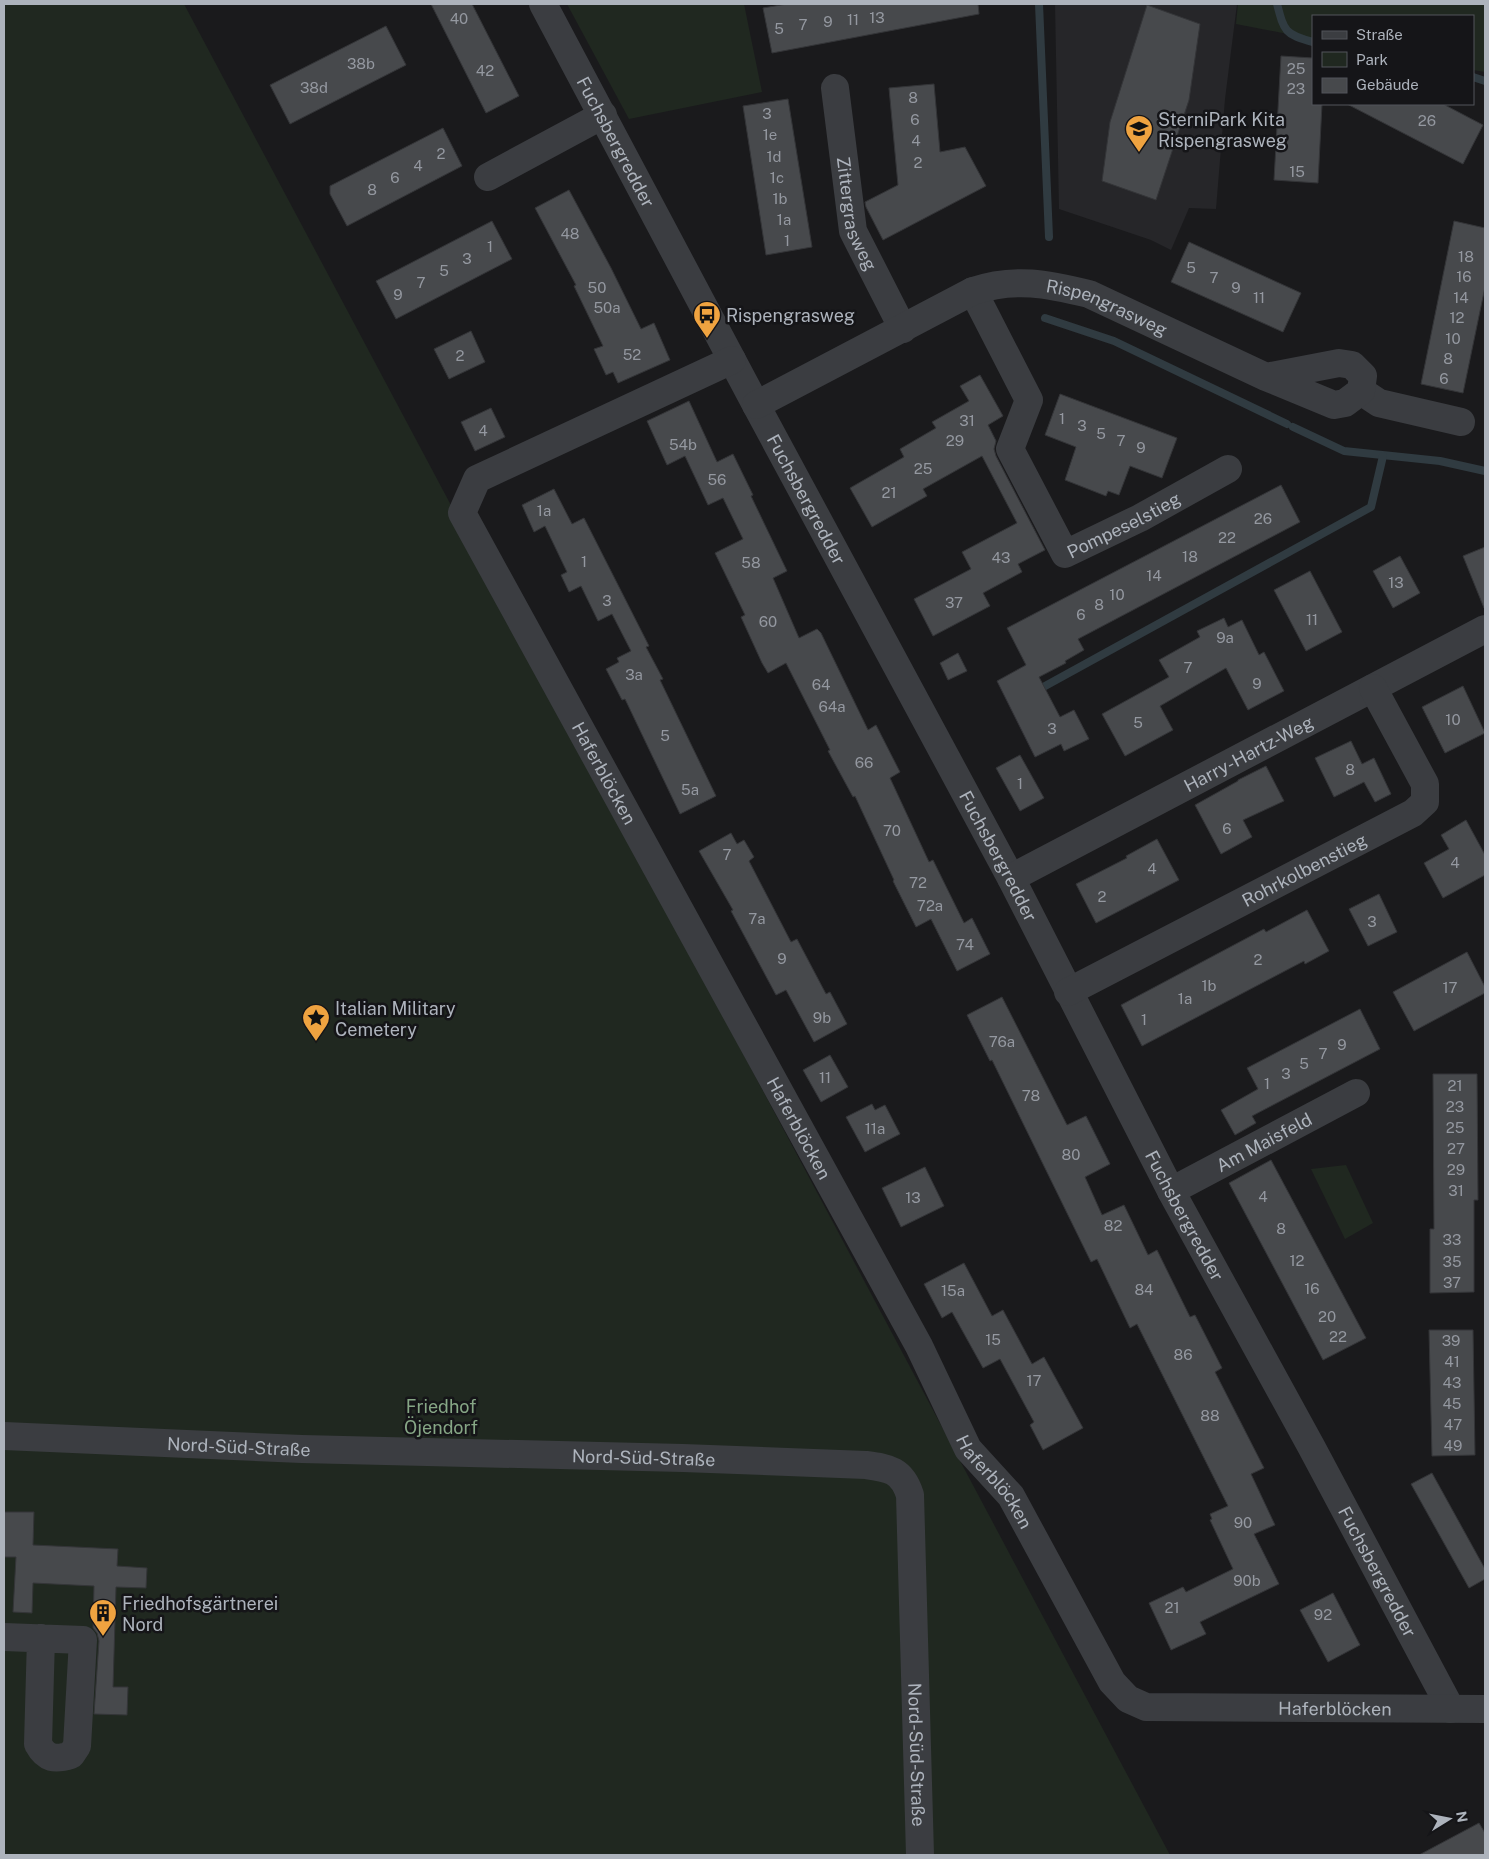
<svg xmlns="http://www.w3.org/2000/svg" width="1489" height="1859" font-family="'Public Sans',sans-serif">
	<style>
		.built { fill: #262629 }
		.green { fill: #202820 }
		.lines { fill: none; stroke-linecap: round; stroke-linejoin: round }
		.stream { stroke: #303b41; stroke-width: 8 }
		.building { fill: #47494c; stroke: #343538 }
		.minor { stroke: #3b3d41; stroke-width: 28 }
		.labels { text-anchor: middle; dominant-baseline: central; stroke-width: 5; stroke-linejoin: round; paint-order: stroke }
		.number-label { font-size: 15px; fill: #9498a0 }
		.poi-label { font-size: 18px; fill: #adb3bc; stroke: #151518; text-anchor: start }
		.street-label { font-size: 18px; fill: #adb3bc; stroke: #151518 }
		.park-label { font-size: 18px; fill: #86a685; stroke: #151518 }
	</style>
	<rect width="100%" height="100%" fill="#1a1a1c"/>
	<polygon class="built" points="1055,4 1237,4 1225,99 1216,209 1189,208 1171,250 1151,240 1059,209"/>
	<g class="green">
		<polygon points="4,4 184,4 1170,1855 4,1855"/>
		<polygon points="567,4 744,4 762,92 629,119"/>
		<polygon points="1238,4 1485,4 1485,72 1473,70 1473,16 1313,16 1313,39 1236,24"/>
		<polygon points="1346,1165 1373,1223 1345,1239 1311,1169"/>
	</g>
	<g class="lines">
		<g class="stream">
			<polyline points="1039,4 1049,237"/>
			<path d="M1277,4C1284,31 1285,35 1313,42"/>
			<polyline points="1473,77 1485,81"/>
			<polyline points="1045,318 1114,341 1287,424"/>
			<polyline points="1293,427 1344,451 1440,461 1485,471"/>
			<polyline points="1036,691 1371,507 1383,456"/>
		</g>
	</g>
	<g class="building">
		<polygon points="431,4 472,4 519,96 486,113"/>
		<polygon points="787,4 978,4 979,14 772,53 763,8"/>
		<polygon points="1147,5 1200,24 1189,100 1156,200 1102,181 1110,122"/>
		<polygon points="386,26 406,65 290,124 270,85"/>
		<polygon points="1281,56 1313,58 1313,104 1322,104 1318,183 1274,180"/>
		<polygon points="934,84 940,152 965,147 986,186 883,240 866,207 865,202 898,185 889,88"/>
		<polygon points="788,99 812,247 766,255 743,106"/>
		<polygon points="1347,104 1443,104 1483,125 1463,164"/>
		<polygon points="443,128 462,166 347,226 330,194 330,186"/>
		<polygon points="569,190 611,268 641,329 654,323 670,360 618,383 613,372 606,375 594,349 603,346 574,286 576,285 535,208"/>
		<polygon points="492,221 512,259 396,319 376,281"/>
		<polygon points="1454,221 1485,228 1485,287 1463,393 1421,384"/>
		<polygon points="1189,242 1301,293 1283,332 1171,282"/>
		<polygon points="471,331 485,362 449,379 434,349"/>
		<polygon points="980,375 1003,416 988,425 996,441 994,449 996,456 1045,550 1018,564 1022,572 983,593 990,606 933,636 914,599 971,569 962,552 1017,523 982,456 923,489 927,496 872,527 850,488 904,457 900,449 936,428 932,422 969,401 960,386"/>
		<polygon points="1060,394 1177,438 1162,478 1130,466 1119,495 1108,491 1106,496 1065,480 1076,447 1045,435"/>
		<polygon points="689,401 717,462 733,454 753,495 751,496 787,571 773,578 799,638 817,629 821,633 868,730 876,725 900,772 890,778 929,862 933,860 964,923 972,918 990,954 957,971 931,919 916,927 893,881 894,880 855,796 853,797 828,751 830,750 786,663 768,673 762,663 741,617 745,615 715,553 743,539 723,498 708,505 685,456 667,465 647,421"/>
		<polygon points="491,408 505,437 475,451 461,422"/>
		<polygon points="1281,485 1300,522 1078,639 1084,650 1065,661 1066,663 1039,677 1060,717 1074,710 1089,739 1064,751 1061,744 1035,757 997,681 1026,665 1007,628"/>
		<polygon points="554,489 572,524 584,518 649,646 646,647 663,679 660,680 716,796 680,814 625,699 622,700 606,669 619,662 617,658 631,651 612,614 598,621 581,586 569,592 561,575 567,572 545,526 534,532 522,505"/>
		<polygon points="1485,547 1485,608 1484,608 1463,556"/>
		<polygon points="1400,556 1420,593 1393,608 1373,571"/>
		<polygon points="1310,571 1342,632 1306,651 1274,590"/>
		<polygon points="1224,618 1228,627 1242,620 1259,655 1264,652 1284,691 1248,710 1226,668 1160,706 1173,730 1125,756 1102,714 1169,677 1159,660 1200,637 1197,631"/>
		<polygon points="958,653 967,671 948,680 940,663"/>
		<polygon points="1463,686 1485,733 1445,753 1422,707"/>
		<polygon points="1351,741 1362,764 1374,758 1391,794 1375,802 1364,782 1334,797 1315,758"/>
		<polygon points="1020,755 1044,798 1020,811 996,768"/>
		<polygon points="1266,766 1284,801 1243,820 1252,837 1221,854 1195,805 1238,781 1238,780"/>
		<polygon points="1466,820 1485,855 1485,875 1443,898 1424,863 1449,849 1441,835"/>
		<polygon points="731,833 737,844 744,840 754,857 749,861 791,942 797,939 826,994 830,992 847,1024 814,1042 786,990 776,995 731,911 733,910 699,851"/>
		<polygon points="1157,839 1179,880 1096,923 1076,884 1127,858 1126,856"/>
		<polygon points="1379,894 1397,932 1368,946 1349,909"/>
		<polygon points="1307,910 1329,951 1305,964 1304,961 1142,1046 1121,1005 1264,929 1266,932"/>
		<polygon points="1467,952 1485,987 1485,993 1414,1031 1393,992"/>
		<polygon points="1002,997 1067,1125 1086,1116 1110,1164 1085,1177 1102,1215 1124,1205 1148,1255 1157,1250 1190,1317 1195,1315 1222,1368 1215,1372 1264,1468 1251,1474 1275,1525 1254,1534 1279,1584 1200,1622 1206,1634 1171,1650 1149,1603 1183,1587 1186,1592 1233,1569 1210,1520 1212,1519 1210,1514 1228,1506 1137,1324 1130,1328 1097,1259 1091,1262 992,1060 990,1061 967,1015"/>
		<polygon points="1360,1009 1380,1049 1252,1116 1256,1123 1235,1135 1221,1110 1258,1089 1247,1068"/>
		<polygon points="830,1055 848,1087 821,1102 803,1070"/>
		<polygon points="1433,1074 1477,1074 1478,1200 1474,1200 1474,1292 1430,1293 1430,1229 1434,1229"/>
		<polygon points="872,1104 875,1110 885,1105 900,1134 865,1152 846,1117"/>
		<polygon points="1271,1160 1366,1338 1323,1360 1229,1183"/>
		<polygon points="925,1167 944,1206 901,1227 882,1188"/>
		<polygon points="964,1263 992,1316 1003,1310 1032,1364 1044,1357 1083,1428 1043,1450 1030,1425 1034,1422 1000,1359 983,1368 952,1312 942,1318 924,1284"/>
		<polygon points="1429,1330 1473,1330 1475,1455 1432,1456"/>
		<polygon points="1432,1473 1485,1569 1485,1579 1469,1588 1411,1484"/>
		<polygon points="4,1512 34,1512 33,1545 118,1549 117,1566 147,1568 146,1588 116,1587 113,1687 128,1687 127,1715 94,1714 99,1641 97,1633 93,1628 94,1586 33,1583 32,1613 13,1612 16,1557 4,1557"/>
		<polygon points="1333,1593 1360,1645 1328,1662 1300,1610"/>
		<polygon points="1479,1823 1485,1833 1485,1855 1419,1855"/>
	</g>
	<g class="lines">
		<g class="minor">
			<path id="s1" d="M543,4L756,405L1011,878L1171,1191L1312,1448L1451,1709"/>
			<path id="s2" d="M835,88L853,231L903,329"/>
			<polyline points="488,177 603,115"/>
			<path id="s3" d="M973,291L1029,400L1010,449L1065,554L1140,518L1228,469"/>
			<path id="s4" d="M732,360L477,479L462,513L919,1346L968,1449L1011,1496L1112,1682L1128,1699L1146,1707L1485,1709"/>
			<polyline points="1361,391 1379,403 1461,422"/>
			<path id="s5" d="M756,405L973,291C1015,277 1048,284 1089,294L1266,377L1334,405L1345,403L1361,391L1363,376L1352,365L1339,363L1266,377"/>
			<path id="s6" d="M1011,878L1485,629"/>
			<path id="s7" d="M1068,992L1413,813L1425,802V784L1373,688"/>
			<path id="s8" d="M1171,1191L1356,1093"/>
			<path id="s9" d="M4,1436L302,1449L683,1458L866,1465C889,1468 902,1470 910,1495L920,1855"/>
			<path d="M4,1637L83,1640L77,1746L71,1755C55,1760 46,1759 38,1744L41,1638"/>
		</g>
	</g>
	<defs>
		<symbol id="school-pin" viewBox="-11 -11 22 30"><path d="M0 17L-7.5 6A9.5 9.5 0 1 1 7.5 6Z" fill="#efa340" stroke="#151518"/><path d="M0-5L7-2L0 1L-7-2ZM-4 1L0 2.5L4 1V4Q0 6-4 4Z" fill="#111"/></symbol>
		<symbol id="bus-pin" viewBox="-11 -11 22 30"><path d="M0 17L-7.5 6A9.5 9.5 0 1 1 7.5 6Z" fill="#efa340" stroke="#151518"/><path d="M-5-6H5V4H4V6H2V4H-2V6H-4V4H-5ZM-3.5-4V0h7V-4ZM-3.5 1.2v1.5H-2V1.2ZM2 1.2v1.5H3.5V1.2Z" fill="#111"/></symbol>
		<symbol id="sight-pin" viewBox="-11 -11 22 30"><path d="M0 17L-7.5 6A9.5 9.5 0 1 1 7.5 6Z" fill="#efa340" stroke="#151518"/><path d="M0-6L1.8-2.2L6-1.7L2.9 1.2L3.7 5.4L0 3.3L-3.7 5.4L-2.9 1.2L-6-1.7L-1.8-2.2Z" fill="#111"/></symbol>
		<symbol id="building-pin" viewBox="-11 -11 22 30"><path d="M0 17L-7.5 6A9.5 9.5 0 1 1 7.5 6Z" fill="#efa340" stroke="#151518"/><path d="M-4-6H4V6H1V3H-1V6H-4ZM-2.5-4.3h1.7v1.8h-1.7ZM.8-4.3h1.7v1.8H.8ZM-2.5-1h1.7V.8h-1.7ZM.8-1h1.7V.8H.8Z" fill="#111"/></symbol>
	</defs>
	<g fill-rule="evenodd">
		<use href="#school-pin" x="1123" y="113" width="32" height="43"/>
		<use href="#bus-pin" x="691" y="299" width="32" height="43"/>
		<use href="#sight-pin" x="300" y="1002" width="32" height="43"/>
		<use href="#building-pin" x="87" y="1597" width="32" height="43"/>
	</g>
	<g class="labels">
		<g class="number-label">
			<text x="877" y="17">13</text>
			<text x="459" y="18">40</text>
			<text x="853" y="19">11</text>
			<text x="828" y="21">9</text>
			<text x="803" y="24">7</text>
			<text x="779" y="28">5</text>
			<text x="361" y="63">38b</text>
			<text x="1296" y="68">25</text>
			<text x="485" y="70">42</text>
			<text x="314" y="87">38d</text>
			<text x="1296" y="88">23</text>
			<text x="913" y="97">8</text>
			<text x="767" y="113">3</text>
			<text x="915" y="119">6</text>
			<text x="1427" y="120">26</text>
			<text x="770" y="134">1e</text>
			<text x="916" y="140">4</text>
			<text x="441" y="153">2</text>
			<text x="774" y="156">1d</text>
			<text x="918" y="162">2</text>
			<text x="418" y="165">4</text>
			<text x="1297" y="171">15</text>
			<text x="395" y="177">6</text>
			<text x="777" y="177">1c</text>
			<text x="372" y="189">8</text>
			<text x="780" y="198">1b</text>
			<text x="784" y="219">1a</text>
			<text x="570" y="233">48</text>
			<text x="787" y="240">1</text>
			<text x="490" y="246">1</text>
			<text x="1466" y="256">18</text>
			<text x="467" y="258">3</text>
			<text x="1191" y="267">5</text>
			<text x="444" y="270">5</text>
			<text x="1464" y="276">16</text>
			<text x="1214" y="277">7</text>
			<text x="421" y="282">7</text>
			<text x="597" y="287">50</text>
			<text x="1236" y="287">9</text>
			<text x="398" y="294">9</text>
			<text x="1259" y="297">11</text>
			<text x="1461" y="297">14</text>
			<text x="607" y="307">50a</text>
			<text x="1457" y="317">12</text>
			<text x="1453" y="338">10</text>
			<text x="632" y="354">52</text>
			<text x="460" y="355">2</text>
			<text x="1448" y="358">8</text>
			<text x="1444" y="378">6</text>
			<text x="1062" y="418">1</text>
			<text x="967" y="420">31</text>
			<text x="1082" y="425">3</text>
			<text x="483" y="430">4</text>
			<text x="1101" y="433">5</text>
			<text x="955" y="440">29</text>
			<text x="1121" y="440">7</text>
			<text x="683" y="444">54b</text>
			<text x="1141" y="447">9</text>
			<text x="923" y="468">25</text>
			<text x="717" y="479">56</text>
			<text x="889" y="492">21</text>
			<text x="544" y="510">1a</text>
			<text x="1263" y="518">26</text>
			<text x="1227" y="537">22</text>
			<text x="1190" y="556">18</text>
			<text x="1001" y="557">43</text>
			<text x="584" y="561">1</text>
			<text x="751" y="562">58</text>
			<text x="1154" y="575">14</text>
			<text x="1396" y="582">13</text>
			<text x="1117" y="594">10</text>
			<text x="607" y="600">3</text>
			<text x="954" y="602">37</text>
			<text x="1099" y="604">8</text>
			<text x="1081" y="614">6</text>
			<text x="1312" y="619">11</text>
			<text x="768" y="621">60</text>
			<text x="1225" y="637">9a</text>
			<text x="1188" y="667">7</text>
			<text x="634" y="674">3a</text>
			<text x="1257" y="683">9</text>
			<text x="821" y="684">64</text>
			<text x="832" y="706">64a</text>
			<text x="1453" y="719">10</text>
			<text x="1138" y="722">5</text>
			<text x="1052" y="728">3</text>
			<text x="665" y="735">5</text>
			<text x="864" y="762">66</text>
			<text x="1350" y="769">8</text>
			<text x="1020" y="783">1</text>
			<text x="690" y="789">5a</text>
			<text x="1227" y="828">6</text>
			<text x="892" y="830">70</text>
			<text x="727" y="854">7</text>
			<text x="1455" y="862">4</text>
			<text x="1152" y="868">4</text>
			<text x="918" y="882">72</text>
			<text x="1102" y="896">2</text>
			<text x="930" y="905">72a</text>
			<text x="757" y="918">7a</text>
			<text x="1372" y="921">3</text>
			<text x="965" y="944">74</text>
			<text x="782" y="958">9</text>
			<text x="1258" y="959">2</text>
			<text x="1209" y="985">1b</text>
			<text x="1450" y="987">17</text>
			<text x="1185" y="998">1a</text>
			<text x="822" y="1017">9b</text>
			<text x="1144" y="1019">1</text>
			<text x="1002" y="1041">76a</text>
			<text x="1342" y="1044">9</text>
			<text x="1323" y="1053">7</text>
			<text x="1304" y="1063">5</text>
			<text x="1286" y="1073">3</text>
			<text x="825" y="1077">11</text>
			<text x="1267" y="1083">1</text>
			<text x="1455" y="1085">21</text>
			<text x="1031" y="1095">78</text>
			<text x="1455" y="1106">23</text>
			<text x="1455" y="1127">25</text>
			<text x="875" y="1128">11a</text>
			<text x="1456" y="1148">27</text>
			<text x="1071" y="1154">80</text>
			<text x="1456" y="1169">29</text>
			<text x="1456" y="1190">31</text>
			<text x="1263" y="1196">4</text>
			<text x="913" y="1197">13</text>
			<text x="1113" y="1225">82</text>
			<text x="1281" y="1228">8</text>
			<text x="1452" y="1239">33</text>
			<text x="1297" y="1260">12</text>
			<text x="1452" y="1261">35</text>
			<text x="1452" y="1282">37</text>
			<text x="1312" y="1288">16</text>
			<text x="1144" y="1289">84</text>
			<text x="953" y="1290">15a</text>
			<text x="1327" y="1316">20</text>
			<text x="1338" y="1336">22</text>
			<text x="993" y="1339">15</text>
			<text x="1451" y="1340">39</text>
			<text x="1183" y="1354">86</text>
			<text x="1452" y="1361">41</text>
			<text x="1034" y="1380">17</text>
			<text x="1452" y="1382">43</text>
			<text x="1452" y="1403">45</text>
			<text x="1210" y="1415">88</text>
			<text x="1453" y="1424">47</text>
			<text x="1453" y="1445">49</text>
			<text x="1243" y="1522">90</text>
			<text x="1247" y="1580">90b</text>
			<text x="1172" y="1607">21</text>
			<text x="1323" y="1614">92</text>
		</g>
		<g class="poi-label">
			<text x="1158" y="119">SterniPark Kita<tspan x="1158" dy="21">Rispengrasweg</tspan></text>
			<text x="726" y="315">Rispengrasweg</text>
			<text x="335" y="1008">Italian Military<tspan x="335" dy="21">Cemetery</tspan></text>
			<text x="122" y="1603">Friedhofsgärtnerei<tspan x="122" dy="21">Nord</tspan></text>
		</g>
		<g class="street-label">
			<text stroke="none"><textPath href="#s1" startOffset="156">Fuchsbergredder</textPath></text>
			<text stroke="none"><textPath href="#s2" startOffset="128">Zittergrasweg</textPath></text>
			<text stroke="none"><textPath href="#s5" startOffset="384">Rispengrasweg</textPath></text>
			<text stroke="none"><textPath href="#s1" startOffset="561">Fuchsbergredder</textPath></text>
			<text stroke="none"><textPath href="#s3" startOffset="359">Pompeselstieg</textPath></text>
			<text stroke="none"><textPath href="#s6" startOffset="268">Harry-Hartz-Weg</textPath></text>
			<text stroke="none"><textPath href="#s4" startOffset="615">Haferblöcken</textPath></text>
			<text stroke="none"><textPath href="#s1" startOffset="966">Fuchsbergredder</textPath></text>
			<text stroke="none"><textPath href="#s7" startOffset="266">Rohrkolbenstieg</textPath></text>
			<text stroke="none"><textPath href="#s4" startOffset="1020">Haferblöcken</textPath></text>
			<text stroke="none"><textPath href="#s8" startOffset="105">Am Maisfeld</textPath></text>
			<text stroke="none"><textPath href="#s1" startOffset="1371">Fuchsbergredder</textPath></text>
			<text stroke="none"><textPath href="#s9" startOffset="235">Nord-Süd-Straße</textPath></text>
			<text stroke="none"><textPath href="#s9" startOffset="640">Nord-Süd-Straße</textPath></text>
			<text stroke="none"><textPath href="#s4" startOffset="1425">Haferblöcken</textPath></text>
			<text stroke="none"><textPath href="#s1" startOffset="1776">Fuchsbergredder</textPath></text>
			<text stroke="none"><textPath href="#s4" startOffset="1890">Haferblöcken</textPath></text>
			<text stroke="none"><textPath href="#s9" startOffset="1180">Nord-Süd-Straße</textPath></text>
		</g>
		<g class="park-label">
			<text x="441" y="1406">Friedhof<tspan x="441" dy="21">Öjendorf</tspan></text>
		</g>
	</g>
	<rect width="1489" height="1859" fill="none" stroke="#adb3bc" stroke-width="10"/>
	<rect x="1312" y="15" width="162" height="90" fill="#151518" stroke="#52545a"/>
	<rect x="1322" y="31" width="25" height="8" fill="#3b3d41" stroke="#52545a"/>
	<text x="1356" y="40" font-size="15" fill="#adb3bc">Straße</text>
	<rect x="1322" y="52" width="25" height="15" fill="#202820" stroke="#52545a"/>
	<text x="1356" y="65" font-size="15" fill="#adb3bc">Park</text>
	<rect x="1322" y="78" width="25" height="15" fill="#47494c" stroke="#52545a"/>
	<text x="1356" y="90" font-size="15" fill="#adb3bc">Gebäude</text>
	<g transform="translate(1449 1819) rotate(80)" stroke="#151518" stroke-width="4" paint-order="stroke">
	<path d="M0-4L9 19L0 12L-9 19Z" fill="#adb3bc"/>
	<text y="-8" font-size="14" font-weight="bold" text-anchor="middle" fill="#adb3bc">N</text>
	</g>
</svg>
